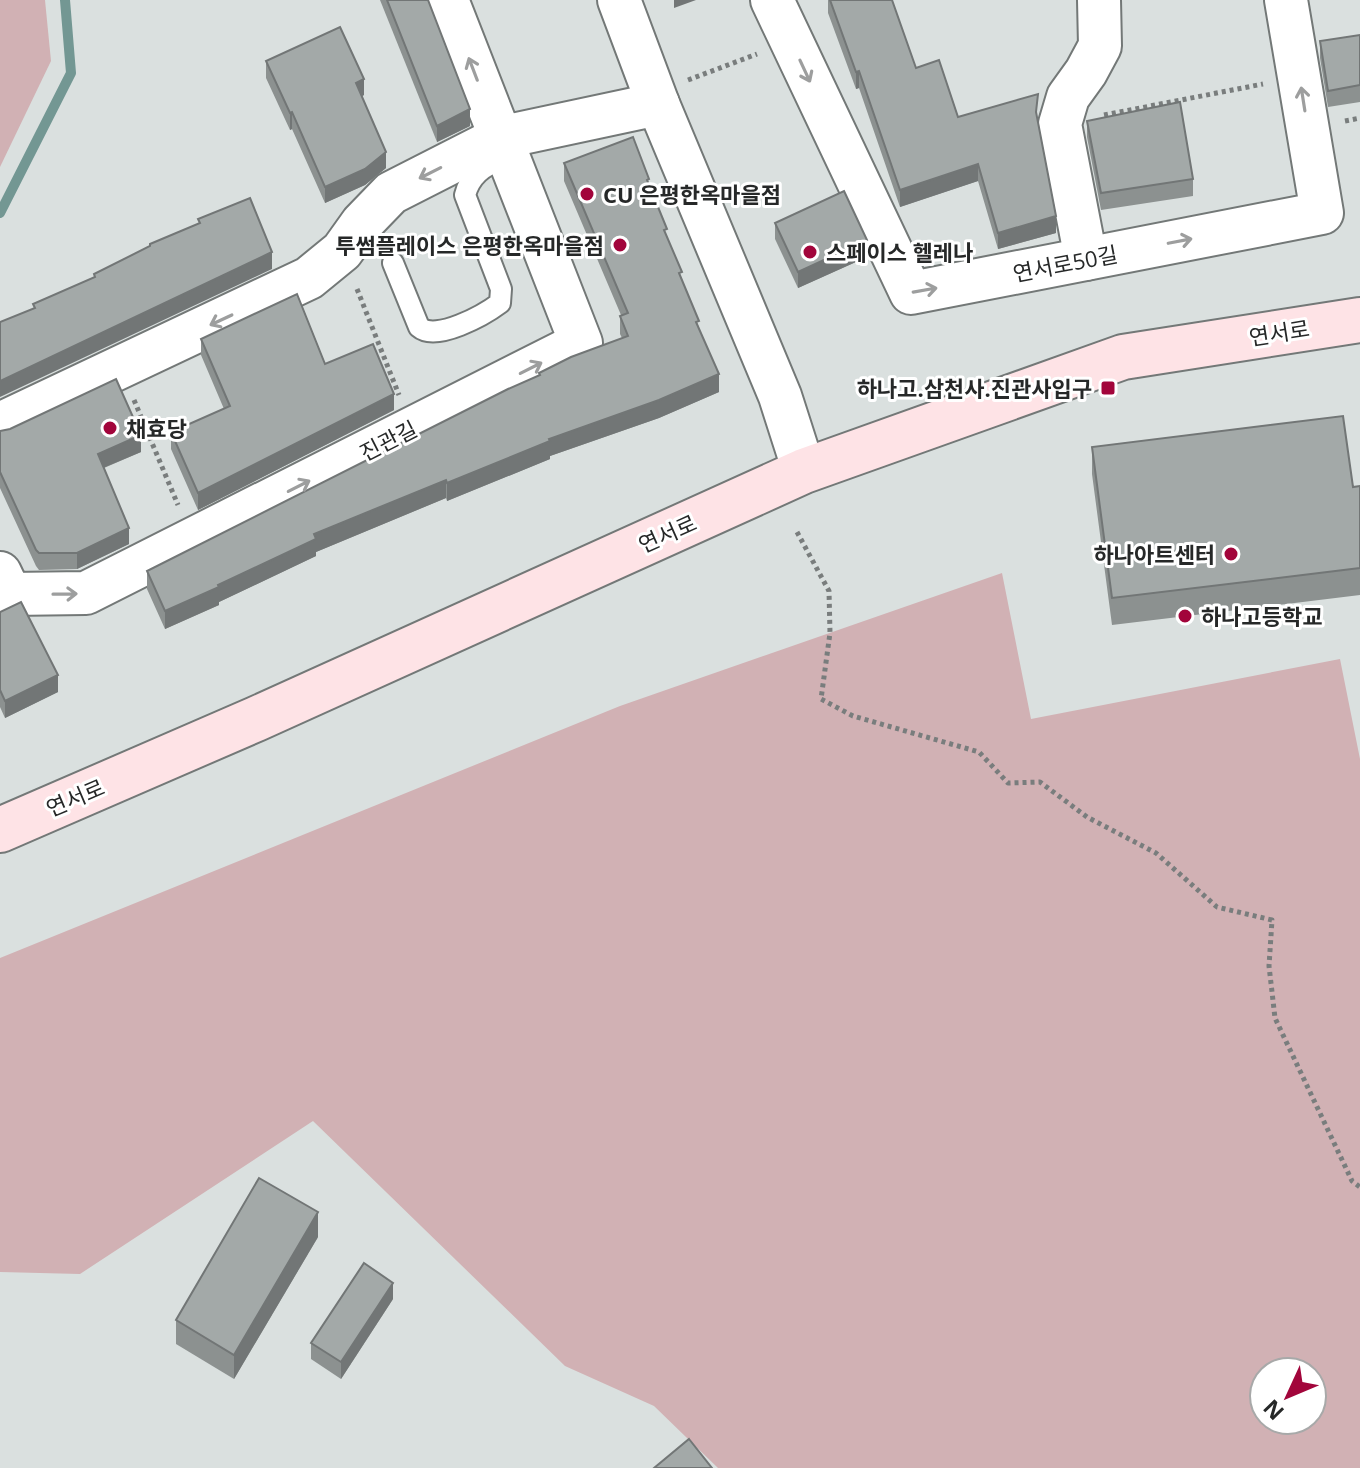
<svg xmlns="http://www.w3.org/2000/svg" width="1360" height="1468" font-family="'Open Sans','Noto Sans KR',sans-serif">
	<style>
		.green { fill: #d1b1b4; fill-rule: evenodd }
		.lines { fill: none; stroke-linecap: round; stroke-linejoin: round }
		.stream { stroke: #739793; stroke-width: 10 }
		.lane-casing { stroke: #737877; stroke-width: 24 }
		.street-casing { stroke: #737877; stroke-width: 46 }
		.secondary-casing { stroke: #737877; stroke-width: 48 }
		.path { stroke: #797d7d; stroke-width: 5; stroke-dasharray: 4 4; stroke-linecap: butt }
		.lane { stroke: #fff; stroke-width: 20 }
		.street { stroke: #fff; stroke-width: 42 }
		.secondary { stroke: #fee3e6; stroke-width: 44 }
		.wall { fill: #8c9190 }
		.shaded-wall { fill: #727676 }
		.building { fill: #a3a9a8; stroke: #727676; stroke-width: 2 }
		.oneway { stroke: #9d9e9e }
		.poi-dot { fill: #a2053b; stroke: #fff; stroke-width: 3 }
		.labels { text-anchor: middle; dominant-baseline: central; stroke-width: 6; stroke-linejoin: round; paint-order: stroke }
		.poi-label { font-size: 22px; font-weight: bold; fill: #262828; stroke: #fff; text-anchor: start }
		.street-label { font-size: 22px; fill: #262828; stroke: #fff }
	</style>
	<rect width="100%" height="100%" fill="#dae0df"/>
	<g class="green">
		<polygon points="0,0 45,0 51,61 0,167"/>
		<path d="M1002,573L1031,719L1340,659L1360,759V1468H718L654,1406L565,1366L313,1121L80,1274L0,1272V958L620,706ZM1264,1372H1312V1420H1264Z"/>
	</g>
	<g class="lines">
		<polyline class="stream" points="0,213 71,73 65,0"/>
		<defs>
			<path id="lane" d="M393,263L419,327C436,342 484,315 500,303L501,289L465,195C470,176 483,165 502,160"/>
			<g id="street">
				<polyline points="619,0 658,104 780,396 804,471"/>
				<polyline points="772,0 911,293 1322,213 1286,0"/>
				<polyline points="1086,259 1060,124 1068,97 1086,72 1100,46 1099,0"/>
				<polyline points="0,424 309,278 342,251 362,223 391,193 499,138 658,104"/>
				<polyline points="0,573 10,594 86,593 581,343 447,0"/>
			</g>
			<polyline id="secondary" points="0,830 256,719 804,471 1123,357 1360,320"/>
		</defs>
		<use href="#lane" class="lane-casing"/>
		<use href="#street" class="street-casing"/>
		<use href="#secondary" class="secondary-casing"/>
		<g class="path">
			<polyline points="688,80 757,54"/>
			<polyline points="1104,115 1263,84"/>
			<polyline points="1345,121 1360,118"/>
			<polyline points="357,289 399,395"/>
			<polyline points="134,400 178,505"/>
			<polyline points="797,532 829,591 830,633 821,699 853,716 979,752 1008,783 1040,782 1087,817 1156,853 1217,907 1272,920 1269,966 1275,1018 1352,1181 1360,1187"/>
		</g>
		<use href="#lane" class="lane"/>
		<use href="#street" class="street"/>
		<use href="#secondary" class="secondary"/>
	</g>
	<g class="wall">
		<polygon points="380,0 428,0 470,126 437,142"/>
		<polygon points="828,0 892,0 916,68 958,117 1037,117 1056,233 998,249 978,181 900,207 859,88 856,89 828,13"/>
		<polygon points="1360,35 1360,102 1328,107 1320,58 1320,41"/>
		<polygon points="266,61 364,95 362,96 386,168 365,185 325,203 292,129 290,130 266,78"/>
		<polygon points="1087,121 1193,179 1193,196 1101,210 1087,137"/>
		<polygon points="564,163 649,186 699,328 719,392 659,418 550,456 550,459 447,501 446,498 316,552 316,556 219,602 219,605 165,629 147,589 147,571 539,376 539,373 622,338 620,334 620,316 621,315 564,181"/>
		<polygon points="775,223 867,257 798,288 775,239"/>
		<polygon points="201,339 325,364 394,410 198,510 171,449 171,432 224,409 201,355"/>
		<polygon points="0,431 141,452 104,468 129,544 77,569 39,570 36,566 0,488"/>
		<polygon points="1092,447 1353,487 1360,486 1360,595 1112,625 1092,474"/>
		<polygon points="0,612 58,692 5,718 0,707"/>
		<polygon points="318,1237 234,1379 176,1344 176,1320"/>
		<polygon points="393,1299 341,1379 311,1359 311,1343"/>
	</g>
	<g class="shaded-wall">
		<polygon points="674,0 696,0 674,8"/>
		<polygon points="859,71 859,88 856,89 856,72"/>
		<polygon points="364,79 364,95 356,99 356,83"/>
		<polygon points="470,109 470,126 437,142 437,126"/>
		<polygon points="292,112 292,129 290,130 290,113"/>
		<polygon points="386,152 386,168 365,185 325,203 325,187"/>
		<polygon points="978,164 978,181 900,207 900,190"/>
		<polygon points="1056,216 1056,233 998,249 998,233"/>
		<polygon points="867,240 867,257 798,288 798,272"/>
		<polygon points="272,252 272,269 0,397 0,381"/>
		<polygon points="719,374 719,392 659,418 550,456 550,459 447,501 447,483 549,439"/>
		<polygon points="394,394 394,410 198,510 198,493"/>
		<polygon points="141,435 141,452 98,470 98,454"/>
		<polygon points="446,480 446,498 316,552 316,556 219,602 219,605 165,629 165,611 314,534"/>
		<polygon points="129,528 129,544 77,569 77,553"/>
		<polygon points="58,675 58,692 5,718 5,701"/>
		<polygon points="318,1212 318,1237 234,1379 234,1355"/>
		<polygon points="393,1283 393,1299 341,1379 341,1362"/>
	</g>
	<g class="building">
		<polygon points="387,0 428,0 470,109 437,126"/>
		<polygon points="830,0 892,0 916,68 939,60 958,117 1038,94 1036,112 1056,216 998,233 978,164 900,190 859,71 856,72"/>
		<polygon points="340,27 364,79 356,83 386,152 365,169 325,187 292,112 290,113 266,61"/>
		<polygon points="1360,35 1360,85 1328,91 1320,41"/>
		<polygon points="1180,102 1193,179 1101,193 1087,121"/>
		<polygon points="633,137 649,179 647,180 667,229 664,230 682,272 679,273 699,321 696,322 719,374 659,400 549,439 550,441 447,483 446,480 314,534 316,539 218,585 219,587 165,611 147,571 508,389 540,375 539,373 571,357 628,336 620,316 628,313 564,163"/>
		<polygon points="844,191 867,240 798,272 775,223"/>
		<polygon points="250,198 272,252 0,381 0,322 35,308 33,304 95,277 94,274 150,246 150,244 200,223 198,219"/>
		<polygon points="297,294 325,364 373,344 394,394 198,493 171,432 230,406 201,339"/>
		<polygon points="116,379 141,435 98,454 129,528 77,553 39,553 36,550 0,472 0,431 10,429"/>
		<polygon points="1343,416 1353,487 1360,486 1360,568 1112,598 1092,447"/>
		<polygon points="21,602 58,675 5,701 0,690 0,612"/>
		<polygon points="259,1178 318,1212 234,1355 176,1320"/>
		<polygon points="364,1263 393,1283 341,1362 311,1343"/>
		<polygon points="689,1439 712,1468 654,1468"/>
	</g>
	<defs><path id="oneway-shaft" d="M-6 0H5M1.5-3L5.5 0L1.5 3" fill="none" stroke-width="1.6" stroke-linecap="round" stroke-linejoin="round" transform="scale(2)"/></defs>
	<g class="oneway">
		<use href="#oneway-shaft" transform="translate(473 69) rotate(-111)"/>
		<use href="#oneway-shaft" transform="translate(805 71) rotate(65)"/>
		<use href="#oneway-shaft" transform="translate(1303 99) rotate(-99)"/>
		<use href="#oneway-shaft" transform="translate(430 173) rotate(153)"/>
		<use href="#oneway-shaft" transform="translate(1180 241) rotate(-11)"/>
		<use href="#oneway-shaft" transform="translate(925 290) rotate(-10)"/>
		<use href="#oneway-shaft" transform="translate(221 320) rotate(155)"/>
		<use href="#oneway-shaft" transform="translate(531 368) rotate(-27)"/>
		<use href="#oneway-shaft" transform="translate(299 486) rotate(-27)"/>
		<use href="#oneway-shaft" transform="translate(65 594) rotate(-1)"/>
	</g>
	<g class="poi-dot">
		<circle cx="587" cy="194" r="8"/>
		<circle cx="620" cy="245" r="8"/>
		<circle cx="810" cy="252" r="8"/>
		<rect x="1100" y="380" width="16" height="16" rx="4"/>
		<circle cx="110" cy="428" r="8"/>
		<circle cx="1231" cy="554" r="8"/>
		<circle cx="1185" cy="616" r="8"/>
	</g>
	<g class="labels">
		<g class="poi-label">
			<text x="603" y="194">CU 은평한옥마을점</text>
			<text x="604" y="245" text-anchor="end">투썸플레이스 은평한옥마을점</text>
			<text x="826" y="252">스페이스 헬레나</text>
			<text x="1092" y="388" text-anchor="end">하나고.삼천사.진관사입구</text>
			<text x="126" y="428">채효당</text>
			<text x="1215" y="554" text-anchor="end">하나아트센터</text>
			<text x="1201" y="616">하나고등학교</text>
		</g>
		<g class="street-label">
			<text transform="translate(1065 263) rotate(-11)">연서로50길</text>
			<text transform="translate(1279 332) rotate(-9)">연서로</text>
			<text transform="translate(388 440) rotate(-27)">진관길</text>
			<text transform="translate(667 533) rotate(-24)">연서로</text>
			<text transform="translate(75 797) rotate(-23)">연서로</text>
		</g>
	</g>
	<g transform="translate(1288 1396) rotate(226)"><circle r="38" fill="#ffffff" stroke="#a8a9a9" stroke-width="2"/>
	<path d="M0-6L14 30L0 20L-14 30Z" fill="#a2053b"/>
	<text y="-12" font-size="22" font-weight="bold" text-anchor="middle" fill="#262828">N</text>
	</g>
</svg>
